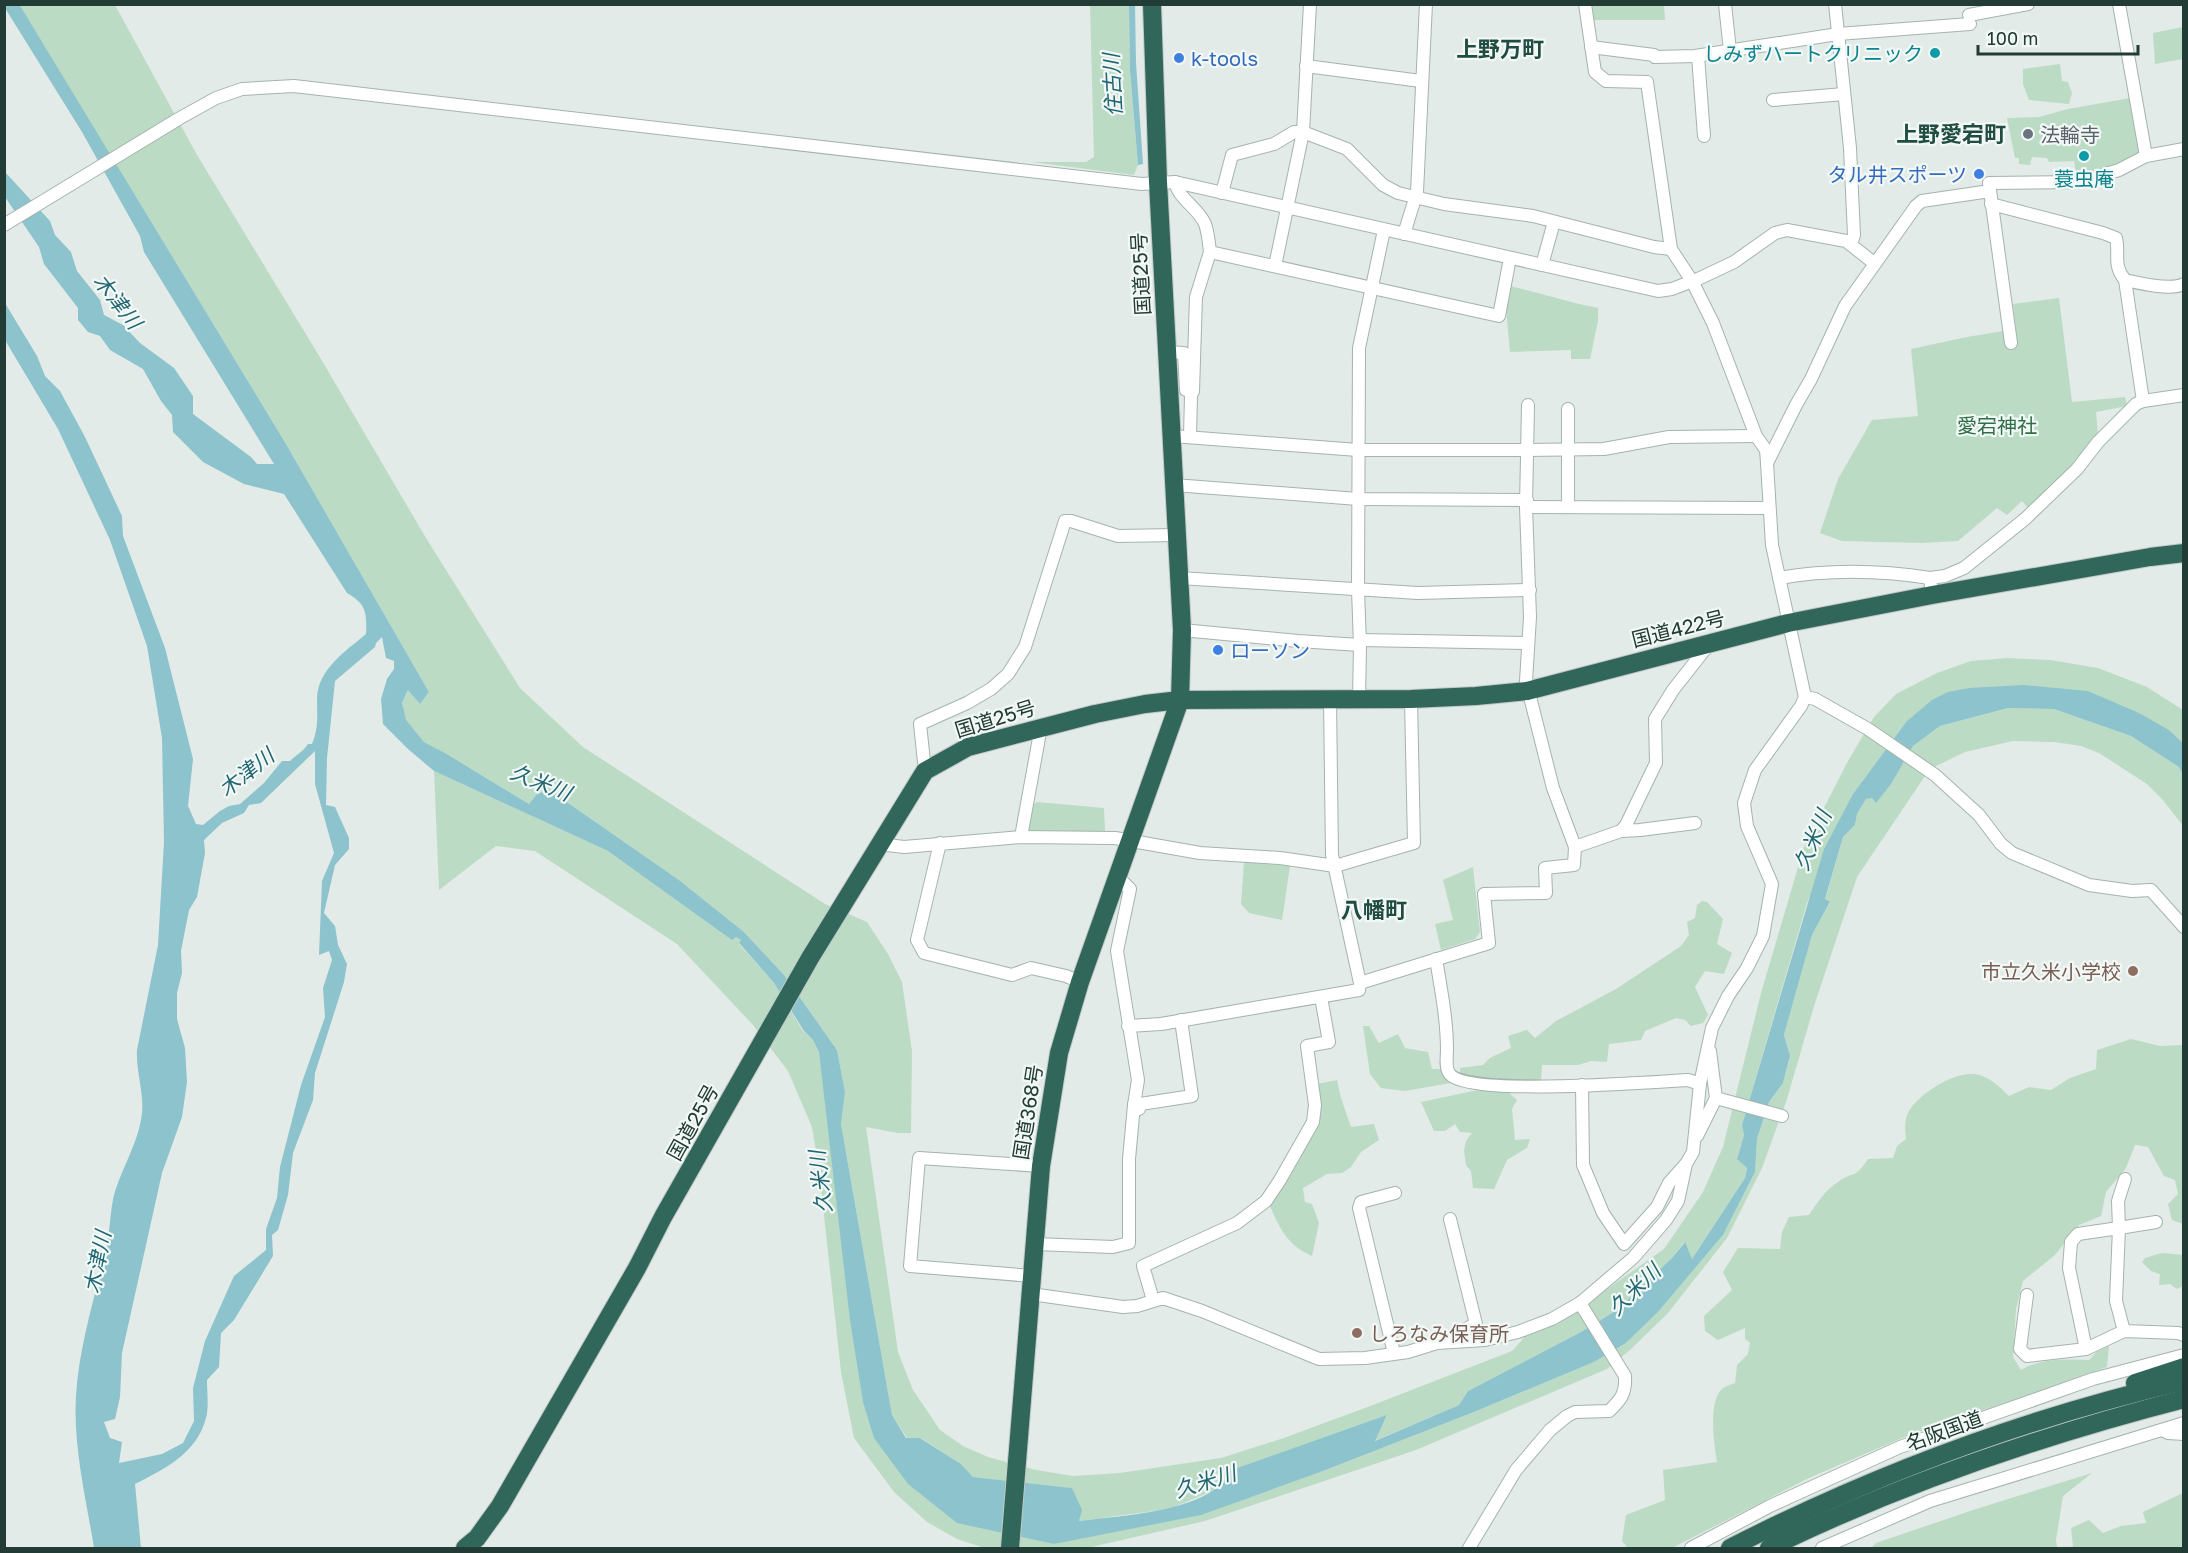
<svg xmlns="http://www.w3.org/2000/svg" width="2188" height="1553" font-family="'Golos Text','Noto Sans JP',sans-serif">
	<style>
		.green { fill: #bcdbc4 }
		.water { fill: #8dc3cd; fill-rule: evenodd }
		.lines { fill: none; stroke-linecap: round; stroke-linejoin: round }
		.minor-casing { stroke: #a5b3ae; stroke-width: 14 }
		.highway-casing { stroke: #c1c8c6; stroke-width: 20 }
		.minor { stroke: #fff; stroke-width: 12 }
		.highway { stroke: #31665a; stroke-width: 18 }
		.culture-dot { fill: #0f9aa8; stroke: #f2f8f5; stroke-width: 2 }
		.shop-dot { fill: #3f7fe0; stroke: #f2f8f5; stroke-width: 2 }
		.worship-dot { fill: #6b7280; stroke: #f2f8f5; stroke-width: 2 }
		.education-dot { fill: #8d6e63; stroke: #f2f8f5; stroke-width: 2 }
		.labels { text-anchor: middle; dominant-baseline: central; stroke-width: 4.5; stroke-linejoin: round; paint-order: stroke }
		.culture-label { font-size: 20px; fill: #0d838f; stroke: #f2f8f5; text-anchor: end }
		.shop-label { font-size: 20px; fill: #366cbe; stroke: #f2f8f5; text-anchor: start }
		.worship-label { font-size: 20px; fill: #5b616d; stroke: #f2f8f5; text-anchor: start }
		.street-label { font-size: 20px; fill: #233b35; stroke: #f2f8f5 }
		.park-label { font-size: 20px; fill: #306f48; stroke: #f2f8f5 }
		.education-label { font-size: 20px; fill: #785e54; stroke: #f2f8f5; text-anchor: end }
		.water-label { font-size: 21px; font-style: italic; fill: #216673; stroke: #f2f8f5 }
		.quarter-label { font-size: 22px; font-weight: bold; fill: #204c41; stroke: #f2f8f5 }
	</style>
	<rect width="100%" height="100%" fill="#e2ebe7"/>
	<g class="green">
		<polygon points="19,5 115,5 197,155 318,354 426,538 520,688 583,747 825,904 867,922 888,954 902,982 912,1051 911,1133 898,1133 866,1127 898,1352 913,1390 940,1430 963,1446 988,1457 1036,1470 1073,1476 1120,1473 1221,1458 1281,1439 1373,1405 1512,1351 1528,1333 1573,1313 1664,1249 1703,1192 1723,1147 1761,993 1804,847 1848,761 1874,717 1896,694 1937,673 1971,661 2007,658 2050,660 2098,668 2147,687 2183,710 2183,743 2169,730 2088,691 1906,722 1853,794 1807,903 1742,1125 1744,1135 1737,1158 1747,1168 1745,1178 1692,1259 1684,1242 1672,1258 1617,1310 1581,1332 1468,1391 1459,1405 1374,1441 1387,1416 1229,1477 1220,1488 1169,1509 1079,1521 1072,1488 973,1477 961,1464 921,1438 907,1438 892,1415 841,1124 845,1092 837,1050 784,975 744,932 679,880 548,789 536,795 529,804 445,753 424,742 405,720 402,703 409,689 420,704 429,692 286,444"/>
		<polygon points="1090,5 1129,5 1130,71 1138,165 1134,175 1032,162 1086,162 1094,157"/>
		<polygon points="1590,5 1664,5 1665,20 1591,20"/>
		<polygon points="2183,27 2183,59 2155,64 2153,33"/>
		<polygon points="2060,64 2062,81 2068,82 2072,93 2069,104 2029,100 2023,84 2023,69"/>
		<polygon points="2136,97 2146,156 2106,170 2076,173 2074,161 2049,162 2047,158 2032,157 2030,165 2019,164 2019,158 2015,158 2007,118 2039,117 2068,109"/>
		<path d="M1510,286C1540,293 1568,302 1598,308V321L1590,359H1571V350L1510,352L1506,308Z"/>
		<polygon points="2059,298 2072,402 2125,397 2127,406 2096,412 2098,435 2085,453 2029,509 2022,501 2007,515 1997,508 1958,541 1922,543 1842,541 1820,533 1838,479 1872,420 1918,416 1911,349 1967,337 2016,329 2013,304"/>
		<polygon points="2008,708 2054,709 2131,736 2179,767 2183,775 2184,827 2162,799 2147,784 2099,753 2081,746 2054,742 2013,741 1965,752 1936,766 1925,776 1857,877 1814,1006 1787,1099 1762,1168 1727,1238 1668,1313 1630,1350 1607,1369 1416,1450 1205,1521 1087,1548 985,1548 957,1539 927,1522 894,1492 854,1438 841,1372 819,1169 812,1127 788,1071 753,1025 677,944 535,851 496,846 439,890 434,771 608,851 732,939 736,937 741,940 739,944 774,983 803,1031 813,1040 819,1052 838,1197 874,1438 1054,1544 1323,1471 1474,1412 1594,1362 1626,1343 1658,1312 1723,1235 1755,1172 1757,1139 1769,1102 1783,1083 1790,1057 1784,1035 1812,935 1830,903 1825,900 1843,837 1855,825 1857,814 1866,799 1872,797 1876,802 1891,783 1913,746 1940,726"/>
		<polygon points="1037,802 1104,808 1105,831 1102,833 1025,831 1031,807"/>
		<polygon points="1244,862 1290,866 1282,920 1249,913 1241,904"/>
		<polygon points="1473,867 1480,932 1475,939 1441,950 1435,924 1453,920 1443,880"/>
		<polygon points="1702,901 1707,902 1723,919 1717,944 1732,953 1724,974 1705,971 1695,987 1708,1015 1703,1023 1691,1026 1685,1020 1676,1018 1645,1031 1641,1040 1609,1044 1607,1062 1591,1061 1578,1065 1542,1065 1541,1081 1508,1081 1460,1075 1460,1068 1483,1065 1490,1058 1511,1048 1508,1036 1527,1030 1535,1038 1556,1021 1616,989 1681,946 1689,935 1687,922 1695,918 1697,905"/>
		<polygon points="1363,1026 1369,1026 1379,1043 1398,1034 1405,1048 1428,1052 1432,1069 1442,1069 1451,1083 1405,1091 1381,1088 1370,1074"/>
		<path d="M2131,1039L2160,1046L2183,1045V1224L2172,1220L2168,1204L2178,1194L2175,1180L2164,1176L2148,1147L2135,1145L2126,1168L2106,1192L2101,1216L2079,1225L2055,1255L2023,1281L2016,1309L2013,1357L2021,1370C2041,1358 2065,1359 2089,1360L2096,1352L2109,1346L2107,1367L1902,1438L1809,1478L1672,1548H1628L1622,1541L1626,1515L1665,1500L1663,1470L1717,1462C1714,1445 1708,1401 1722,1389C1725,1386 1731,1385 1735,1383L1737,1365L1748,1354L1750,1343L1745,1339V1328L1718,1340L1705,1331L1704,1316L1732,1290L1723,1272L1738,1248L1780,1249L1782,1232L1789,1217L1809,1215C1817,1203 1825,1190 1838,1182C1855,1170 1854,1180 1868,1159L1893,1158L1897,1146L1906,1139C1905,1130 1904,1119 1909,1111C1920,1093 1957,1069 1979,1075C1991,1078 2001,1088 2009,1096L2029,1087L2051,1090L2070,1078L2096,1069L2097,1050Z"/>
		<path d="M1337,1080L1341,1098L1351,1127L1374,1124L1379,1140L1361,1152L1351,1167L1342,1173L1327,1174L1303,1188L1305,1202L1312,1204L1319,1223L1312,1256C1287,1245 1280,1229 1269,1204L1299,1157L1317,1084Z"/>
		<polygon points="1483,1089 1507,1091 1517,1100 1512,1109 1515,1140 1530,1139 1527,1148 1507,1160 1494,1189 1473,1188 1471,1171 1466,1165 1464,1151 1466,1141 1472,1133 1460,1132 1455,1124 1445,1131 1434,1131 1421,1102"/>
		<polygon points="2162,1253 2183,1255 2183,1286 2177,1289 2170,1284 2159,1285 2160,1274 2151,1271 2142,1262 2145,1258"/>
		<polygon points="2092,1473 2063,1496 2056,1540 2057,1548 1871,1548 1876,1543 1976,1509"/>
		<polygon points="2183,1493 2183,1548 2068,1548 2073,1546 2071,1528 2089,1520 2103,1533 2121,1526 2146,1523 2143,1512"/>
	</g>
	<g class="water">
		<path d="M19,4L286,444L429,692L420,704L408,690L402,703L406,720L424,742L445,753L529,804L536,795L548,789L679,880L744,932L784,975L837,1050L845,1092L841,1124L892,1415L906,1438H920L961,1464L973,1477L1072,1488L1082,1510L1079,1521C1124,1515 1198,1513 1229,1477V1471L1387,1415L1375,1441L1459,1405L1468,1391L1581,1332L1617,1310L1672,1258L1685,1242L1692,1259L1745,1178L1747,1168L1737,1159L1744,1135L1742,1125L1824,849L1853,794L1906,722L1932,700L1948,692L1969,688L2023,685L2088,691L2139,713L2169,730L2183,743V775L2179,767L2131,736L2054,709L2008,708L1940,726L1913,746L1891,784L1876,803L1872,798L1866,799L1857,814L1855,825L1843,837L1825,899L1830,902L1812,935L1784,1035L1790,1056L1783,1083L1769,1102L1757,1139L1755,1172L1723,1235L1658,1312L1626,1343L1594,1362L1474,1412L1323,1471L1201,1515L1054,1544L957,1523L908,1484L874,1438L863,1402L850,1320L819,1052L813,1040L804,1031L774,983L739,943L741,940L736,937L732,940L608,851L434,771L408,749L383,724L381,699L387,679L394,669V661L386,658L382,637L376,643L375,647L335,681L327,758L326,805L335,807L349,838V849L335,865L324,913L335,926L338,945L347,964L344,982L315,1073L313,1100L293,1153L288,1195L278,1230L272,1235L273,1256L234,1320L221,1333L219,1367L207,1380C207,1392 209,1407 206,1418C197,1453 165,1469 135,1484L141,1548H94C86,1498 73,1447 76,1396C79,1346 95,1297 106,1249C110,1231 110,1212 114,1195C122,1167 139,1142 142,1113C144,1092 136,1072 137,1050L158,945L164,842L162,738L147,646L110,540L58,429L5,340V303L37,356L45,376L60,391L85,437L122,516L123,536L165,648L193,759L188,806L196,824L203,825L220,811L229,806L240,804L264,783L282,761H290C296,755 303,752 308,744H312C319,727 317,715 317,698C318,669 346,651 366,634C367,612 366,604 347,593L284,494L244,484L203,462L173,432L172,415L161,401L143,369L110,350L100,336L88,332L78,320V308L44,264L39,247L5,197V172L50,221L55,235L71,252L77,271L100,300L104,315L123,325L140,343L174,368L193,396V414L251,457L257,464H274L144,252L140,236L82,132L5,8V5ZM315,751V784L334,853L322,881L319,955L329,951L332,960L323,988L325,1017L301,1085L280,1167L277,1198L266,1229V1250L234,1276L205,1341L193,1388L194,1421L183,1443L162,1454L119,1463L122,1442L110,1438L104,1422L115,1419L120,1397L122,1353L162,1173L182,1117L187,1082L185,1048L177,1019V993L182,973L181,951L189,910L197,897L205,853L204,840L222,823L244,813L249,805L261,803Z"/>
		<polygon points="1129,5 1135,5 1136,63 1143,164 1138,165 1130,71"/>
	</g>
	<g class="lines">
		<defs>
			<g id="minor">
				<polyline points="1585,4 1595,72 1606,81 1647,82 1671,249 1692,281 1713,323 1756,436 1766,450 1767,463"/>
				<polyline points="1725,4 1730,51"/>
				<polyline points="1835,4 1850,148 1854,235 1851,244"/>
				<polyline points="2119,4 2146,156"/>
				<polyline points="1969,15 2028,4"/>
				<polyline points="1591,47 1654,55 1655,57 1695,56 1838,34 1970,24"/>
				<polyline points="1698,56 1704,136"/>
				<polyline points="1306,66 1421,81"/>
				<polyline points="1773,100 1844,94"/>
				<path d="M1175,182C1179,200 1198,207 1205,224C1208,232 1209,243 1210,252"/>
				<polyline points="1222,193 1232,155 1274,144 1294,132 1303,132 1347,149 1383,185 1398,193 1444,204 1533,216 1654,247 1671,249"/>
				<path d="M1991,204L2103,233L2116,238C2120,254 2112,264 2125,280L2143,401"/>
				<polyline points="4,225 180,118 216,98 242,89 294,86 1142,184 1175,182 1658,291 1672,289 1698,279 1734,262 1775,233 1787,230 1846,241 1874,263"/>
				<polyline points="1404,234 1417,192 1426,4"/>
				<polyline points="1542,265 1554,222"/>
				<polyline points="1275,266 1303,132 1310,4"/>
				<path d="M2125,280C2139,283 2170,291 2184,284"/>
				<polyline points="2011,343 1989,183 2079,182 2119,170 2146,156 2184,149"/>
				<polyline points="1167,352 1184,353 1186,390 1193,391 1196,297 1210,252 1499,316 1510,258"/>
				<polyline points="1568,409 1568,507"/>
				<polyline points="1172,436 1358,450 1527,450 1604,449 1669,437 1756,436"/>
				<polyline points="1190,437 1191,395 1193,391"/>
				<polyline points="1174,485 1358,499 1527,500"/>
				<polyline points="1526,507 1769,508"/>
				<polyline points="1179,578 1418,593 1530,590"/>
				<path d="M1779,578C1830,569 1879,570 1930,578"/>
				<polyline points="1932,595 1930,578 1945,576 1964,568 2025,519 2077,469 2098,442 2136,404 2143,401 2184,395"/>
				<polyline points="1182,630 1298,641 1360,645"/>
				<polyline points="1360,640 1528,643"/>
				<polyline points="1805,697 1815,699 1868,729 1935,775 1979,815 2001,844 2012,853 2089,885 2132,891 2151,890 2184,927"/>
				<polyline points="1330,700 1332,855 1360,983"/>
				<polyline points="1359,700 1360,645 1358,590 1359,348 1384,230"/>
				<polyline points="925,771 920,724 967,703 991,689 1008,674 1025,647 1065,521 1071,521 1118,536 1176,535"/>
				<polyline points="1621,831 1640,830 1695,823"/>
				<polyline points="1021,837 1041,727"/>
				<polyline points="940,843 917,940 924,953 1012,975 1031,968 1066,976 1080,982"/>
				<polyline points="879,844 904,847 1021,837 1115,838 1200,853 1280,858 1335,866 1414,843 1411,699"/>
				<polyline points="1575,847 1621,831 1626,825 1656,763 1655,719 1673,690 1710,643"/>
				<path d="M1436,959C1441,989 1447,1020 1447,1050C1447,1057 1445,1067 1449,1073C1463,1097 1654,1082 1688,1080L1700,1084"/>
				<polyline points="1128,1026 1161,1024 1359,990 1360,983 1489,943 1484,894 1546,893 1545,868 1574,865 1575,847 1553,788 1526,681 1530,617 1526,507 1528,405"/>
				<polyline points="1582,1085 1583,1165 1603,1213 1624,1244 1657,1207 1669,1183 1685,1165"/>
				<polyline points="1716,1098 1782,1116"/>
				<polyline points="1139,1109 1134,1105 1192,1096 1181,1020"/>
				<polyline points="1697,1136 1716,1098 1710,1051"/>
				<polyline points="2125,1179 2118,1201 2119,1228 2156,1222"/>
				<polyline points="1035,1244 1113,1247 1129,1243 1129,1159 1134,1105 1138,1080 1117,951 1130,889 1118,877"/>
				<polyline points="1032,1276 910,1266 919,1158 1041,1166"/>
				<polyline points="1031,1294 1123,1307 1137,1306 1163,1298 1202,1311 1319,1359 1365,1358 1408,1352 1437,1343 1485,1340 1518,1332 1552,1319 1580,1303 1633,1258 1666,1220 1678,1201 1686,1164 1693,1152 1700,1084 1712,1028 1728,996 1747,968 1763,936 1772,884 1747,826 1744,803 1755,770 1801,706 1805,697 1772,545 1767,463 1796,405 1811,379 1845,306 1916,206 1922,201 1990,191"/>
				<polyline points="2027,1295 2020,1349 2027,1356 2086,1349 2124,1331 2178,1333 2184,1335"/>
				<polyline points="1153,1300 1143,1266 1237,1223 1266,1201 1280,1180 1313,1122 1315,1105 1307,1046 1329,1042 1321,997"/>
				<polyline points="1443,1340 1476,1324 1450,1219"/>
				<polyline points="2086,1349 2069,1268 2071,1242 2078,1234 2119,1228 2116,1301 2124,1331"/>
				<polyline points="1394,1353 1359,1208 1361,1202 1395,1193"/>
				<polyline points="2162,1430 2168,1433 2184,1434"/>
				<path d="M1469,1548L1516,1470L1550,1430L1567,1416L1575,1412L1609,1411C1621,1400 1626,1393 1625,1376L1580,1303"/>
				<polyline points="1691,1548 1770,1506 1900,1447 2093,1379 2184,1355"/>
				<polyline points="1822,1548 1930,1501 2184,1423"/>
			</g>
			<g id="highway">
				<polyline points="2135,1383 2184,1367"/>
				<polyline points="465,1548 477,1538 500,1506 637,1268 663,1217 810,958 925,771 968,747 1095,714 1145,704 1180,700 1411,699 1476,696 1527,691 1788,623 1932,595 2150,557 2184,553"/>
				<polyline points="1010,1548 1041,1166 1059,1053 1080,982 1180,700 1182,630 1158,182 1152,4"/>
				<path d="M1730,1548C1875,1474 2025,1418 2184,1381"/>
				<path d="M1769,1548C1902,1483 2040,1436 2184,1399"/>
			</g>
		</defs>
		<use href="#minor" class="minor-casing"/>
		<use href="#highway" class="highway-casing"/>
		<use href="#minor" class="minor"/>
		<use href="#highway" class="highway"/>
	</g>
	<g class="culture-dot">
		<circle cx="1935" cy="53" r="6"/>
		<circle cx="2084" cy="156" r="6"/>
	</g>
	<g class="shop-dot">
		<circle cx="1179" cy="58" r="6"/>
		<circle cx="1979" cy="174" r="6"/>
		<circle cx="1218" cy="650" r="6"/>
	</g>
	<circle class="worship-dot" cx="2028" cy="134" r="6"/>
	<g class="education-dot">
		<circle cx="2133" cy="971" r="6"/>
		<circle cx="1357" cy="1333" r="6"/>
	</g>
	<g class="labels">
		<g class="culture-label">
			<text x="1923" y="53">しみずハートクリニック</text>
			<text x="2084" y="178" text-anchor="middle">蓑虫庵</text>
		</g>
		<g class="shop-label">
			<text x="1191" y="58">k-tools</text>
			<text x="1967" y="174" text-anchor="end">タル井スポーツ</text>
			<text x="1230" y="650">ローソン</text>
		</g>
		<g class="worship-label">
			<text x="2040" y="134">法輪寺</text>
		</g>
		<g class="street-label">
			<text transform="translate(1140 274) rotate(-93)">国道25号</text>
			<text transform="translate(1678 628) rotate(-14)">国道422号</text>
			<text transform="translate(995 718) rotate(-17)">国道25号</text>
			<text transform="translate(1027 1112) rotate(-81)">国道368号</text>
			<text transform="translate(692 1122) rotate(-61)">国道25号</text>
			<text transform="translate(1944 1430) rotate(-20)">名阪国道</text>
		</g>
		<g class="park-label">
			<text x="1997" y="425">愛宕神社</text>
		</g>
		<g class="education-label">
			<text x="2121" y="971">市立久米小学校</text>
			<text x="1369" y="1333" text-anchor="start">しろなみ保育所</text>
		</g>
		<g class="water-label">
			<text transform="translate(1112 85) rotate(-93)">住古川</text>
			<text transform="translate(118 301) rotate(52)">木津川</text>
			<text transform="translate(246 772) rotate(-38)">木津川</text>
			<text transform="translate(541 782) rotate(22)">久米川</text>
			<text transform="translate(1812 840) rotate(-67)">久米川</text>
			<text transform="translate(820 1182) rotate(-97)">久米川</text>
			<text transform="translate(97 1262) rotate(-79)">木津川</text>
			<text transform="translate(1634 1289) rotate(-44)">久米川</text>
			<text transform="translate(1205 1481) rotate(-17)">久米川</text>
		</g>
		<g class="quarter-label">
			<text x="1500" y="48">上野万町</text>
			<text x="1951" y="133">上野愛宕町</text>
			<text x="1374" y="909">八幡町</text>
		</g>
	</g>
	<rect width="2188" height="1553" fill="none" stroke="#233b35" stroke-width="12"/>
	<path d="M1978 45v9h160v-9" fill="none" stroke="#233b35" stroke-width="3"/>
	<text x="1987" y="45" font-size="18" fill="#233b35" stroke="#f2f8f5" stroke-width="4.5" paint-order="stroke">100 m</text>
</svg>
